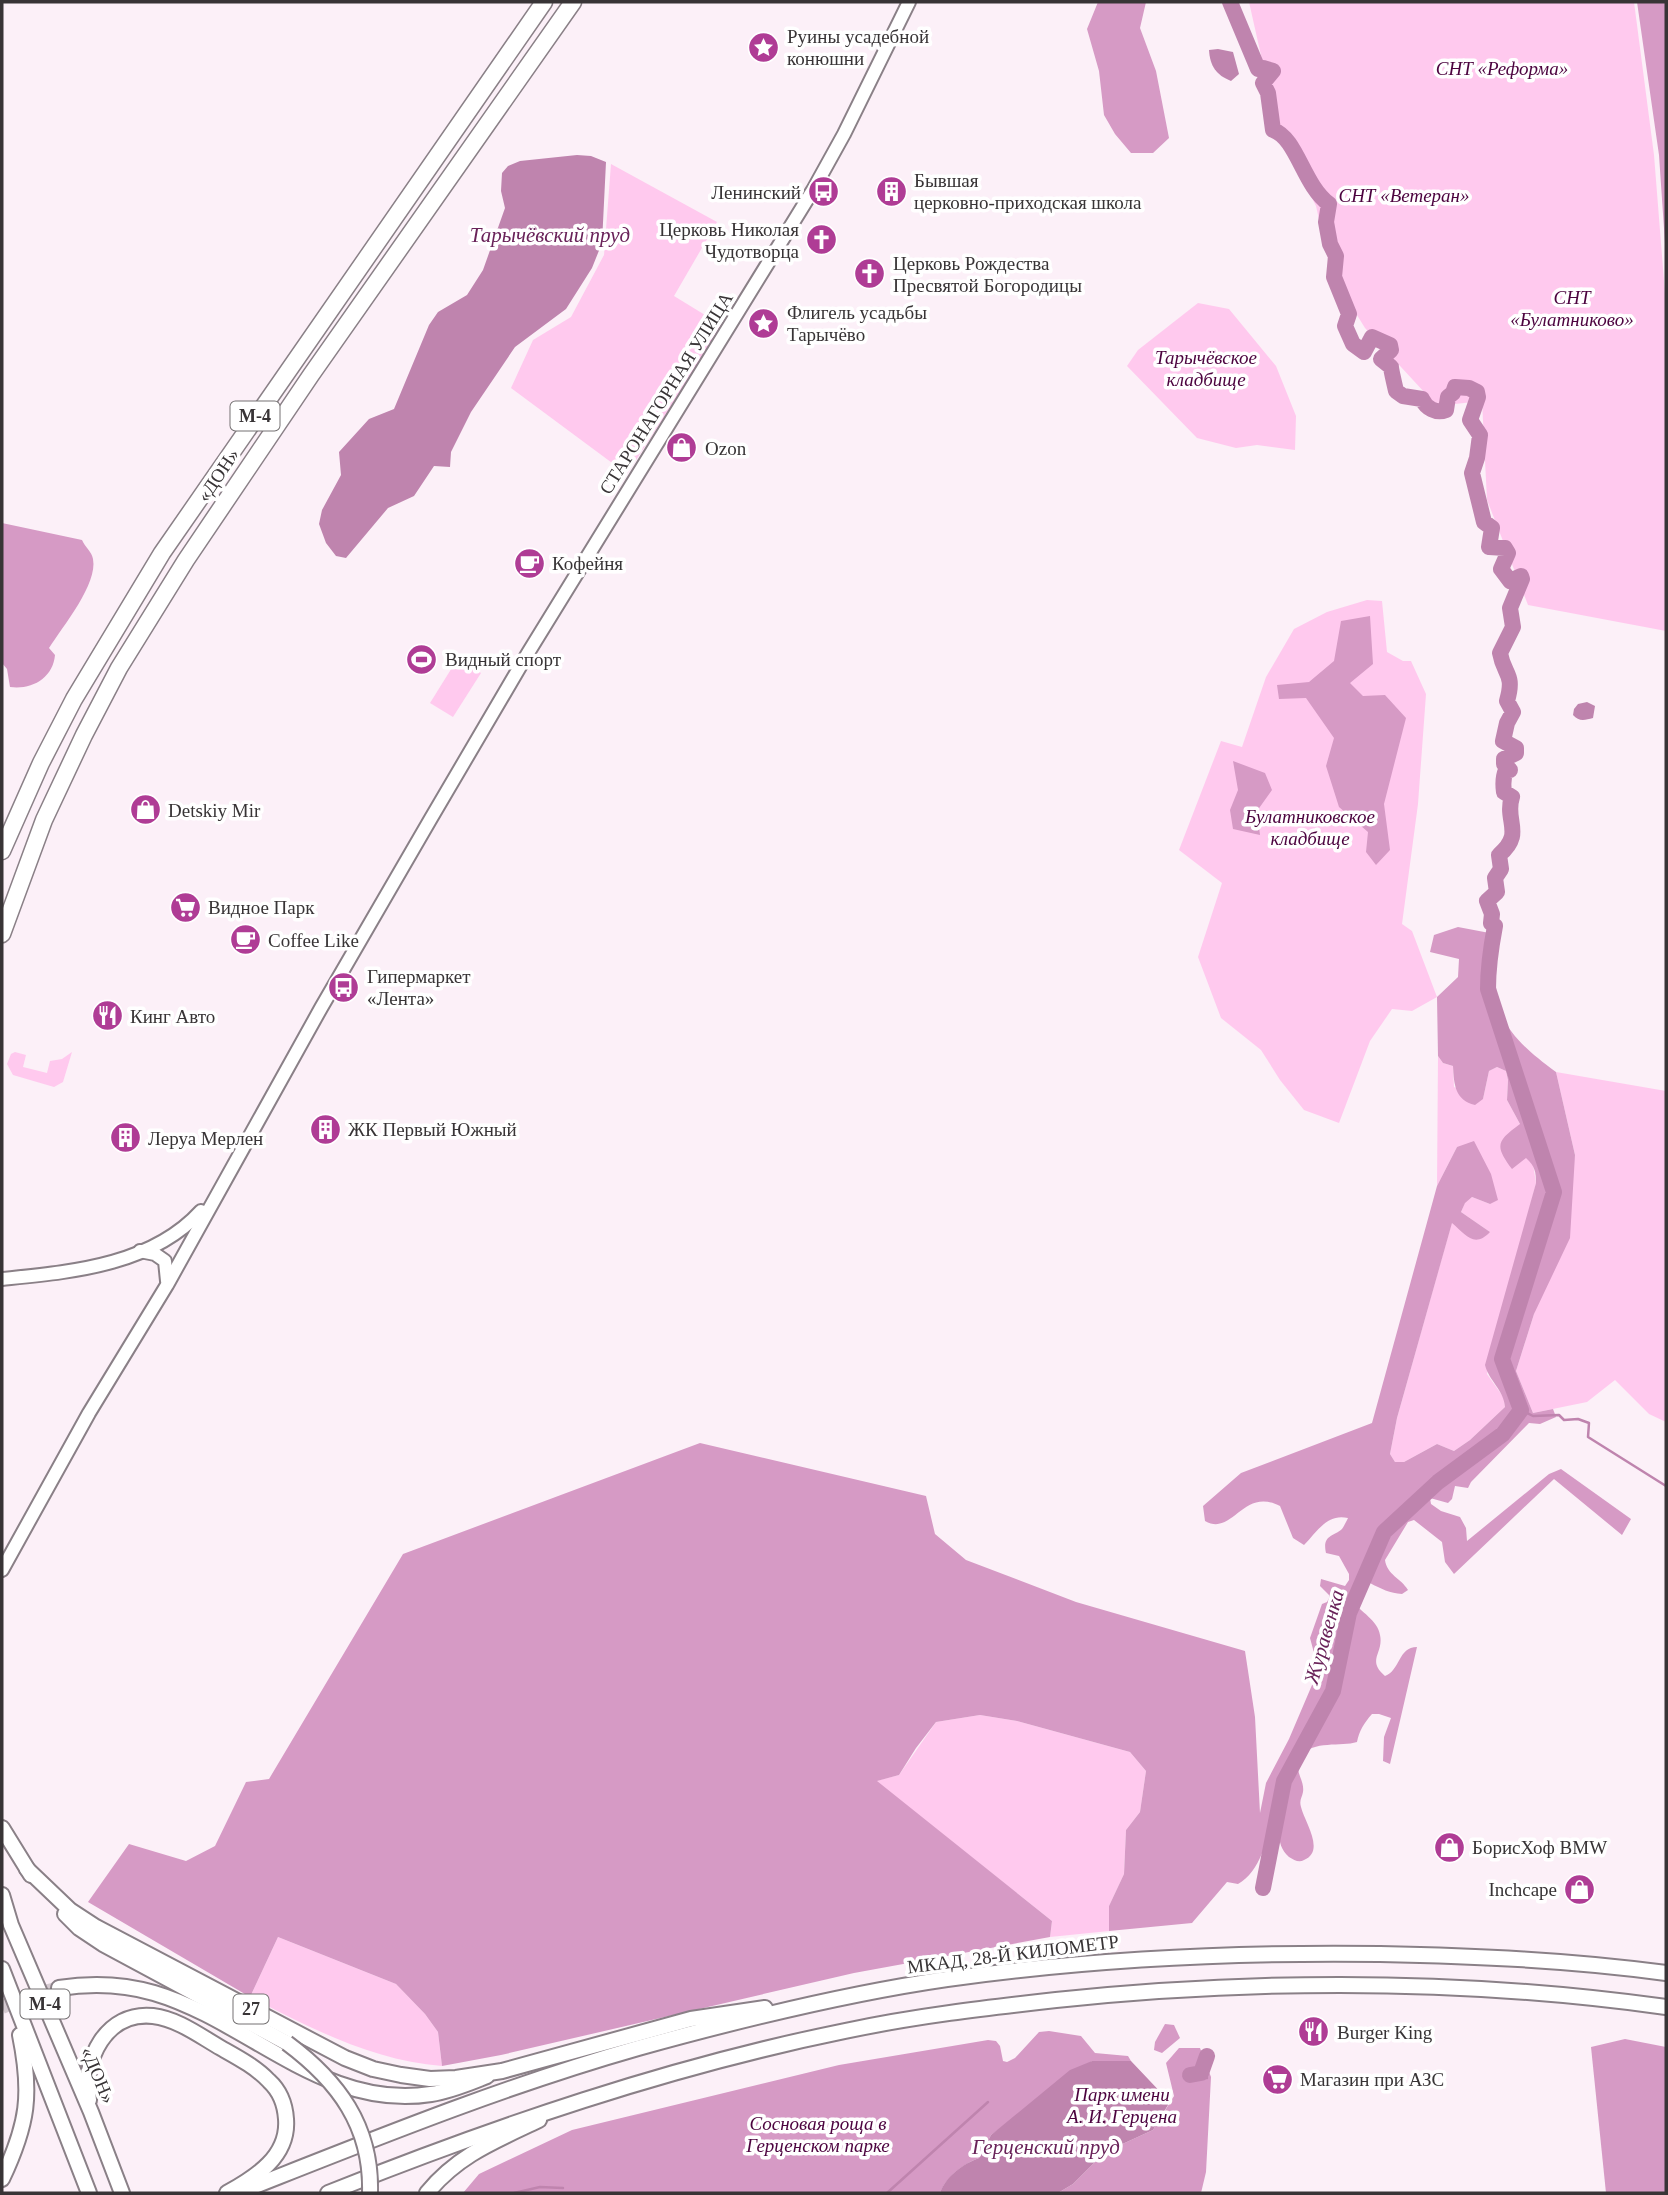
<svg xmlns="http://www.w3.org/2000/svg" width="1668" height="2195" font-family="Georgia,serif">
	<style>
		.green { fill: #ffc9ee }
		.forest { fill: #d69ac5 }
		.water { fill: #bf84ae }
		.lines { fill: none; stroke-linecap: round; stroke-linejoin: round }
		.stream { stroke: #bf84ae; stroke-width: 2.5 }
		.river { stroke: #bf84ae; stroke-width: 16 }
		.primary-tunnel { stroke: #d5cad1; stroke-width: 14; stroke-dasharray: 14 7; stroke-linecap: butt }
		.secondary-casing { stroke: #8a8087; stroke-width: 16 }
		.primary-casing { stroke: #8a8087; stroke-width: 18 }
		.trunk-casing { stroke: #8a8087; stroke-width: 18 }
		.motorway-casing { stroke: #8a8087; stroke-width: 19 }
		.secondary { stroke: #fff; stroke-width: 12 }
		.primary { stroke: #fff; stroke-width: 14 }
		.trunk { stroke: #fff; stroke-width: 14 }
		.motorway { stroke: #fff; stroke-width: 16 }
		.trunk-bridge-casing { stroke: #8a8087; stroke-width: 18; stroke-linecap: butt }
		.trunk-bridge { stroke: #fff; stroke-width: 14 }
		.labels { text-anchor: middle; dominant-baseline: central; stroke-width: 7; stroke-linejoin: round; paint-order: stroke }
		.shield { fill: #fff; stroke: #747172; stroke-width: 2 }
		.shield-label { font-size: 18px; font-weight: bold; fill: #383436 }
		.poi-label { font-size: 19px; fill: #383436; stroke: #fff; text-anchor: start }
		.park-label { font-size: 19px; font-style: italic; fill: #4c033f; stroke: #fff }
		.street-label { font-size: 19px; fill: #383436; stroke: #fff }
		.water-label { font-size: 21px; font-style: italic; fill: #692259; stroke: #fff }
	</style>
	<rect width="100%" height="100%" fill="#fcf0f8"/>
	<g class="green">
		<polygon points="1249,2 1634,2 1654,155 1666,306 1666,631 1528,605 1487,500 1482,401 1437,406 1365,328 1331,273 1316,206 1278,131"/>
		<polygon points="611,164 717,222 674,296 723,326 627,474 511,388 533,340 571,317 604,255"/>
		<polygon points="1198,303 1229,309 1276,366 1296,416 1295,450 1257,445 1236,448 1197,438 1127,366 1138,350"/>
		<polygon points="1367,600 1382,601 1387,652 1403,661 1411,661 1426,694 1418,804 1402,924 1412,931 1437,997 1412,1011 1392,1009 1370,1041 1339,1123 1304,1110 1280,1080 1261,1050 1221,1018 1198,957 1222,883 1179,850 1221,741 1242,747 1266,677 1294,629 1327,612"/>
		<polygon points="458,658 481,673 453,717 430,703"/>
		<polygon points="15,1052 26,1055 23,1067 47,1073 50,1061 62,1059 72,1052 63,1082 54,1087 13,1075 7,1064 11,1054"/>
		<polygon points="1438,1056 1443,1063 1453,1066 1454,1087 1483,1099 1489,1071 1497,1067 1506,1071 1508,1080 1507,1100 1520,1124 1526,1157 1533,1164 1536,1183 1487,1374 1504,1398 1505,1407 1470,1440 1454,1451 1437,1444 1404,1462 1395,1462 1390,1454 1397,1418 1452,1222 1490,1232 1461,1212 1465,1202 1472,1197 1490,1204 1457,1147 1437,1186"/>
		<polygon points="1556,1072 1666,1091 1666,1422 1649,1414 1615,1380 1587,1402 1533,1413 1516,1371 1534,1314 1575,1155"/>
		<polygon points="980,1715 1017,1721 1130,1752 1146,1771 1140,1812 1126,1830 1124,1874 1109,1906 1109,1931 1050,1937 1052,1921 876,1781 899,1775 936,1722"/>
		<path d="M278,1937L396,1984L425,2014L438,2032L442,2066C374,2061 310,2028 250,1997Z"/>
	</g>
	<g class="forest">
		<polygon points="1098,2 1146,2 1140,28 1156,71 1169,138 1153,153 1131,153 1115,134 1104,115 1099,71 1087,29"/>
		<polygon points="1637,2 1666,2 1666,258 1659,155"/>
		<path d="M2,523L82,540C85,547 92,552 93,559C98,584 63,626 49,648L55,655C53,678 32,690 10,687L7,669L2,663Z"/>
		<polygon points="1370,616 1373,664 1350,683 1363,696 1385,695 1406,718 1384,804 1390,850 1376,865 1366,852 1368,832 1339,807 1326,766 1334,738 1306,698 1279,699 1277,685 1309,682 1334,661 1341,621"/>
		<polygon points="1233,761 1265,773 1272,790 1257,811 1260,835 1233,829 1230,810 1238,790"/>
		<path d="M1458,927L1500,935C1489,1007 1497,1029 1556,1072L1575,1155L1570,1238L1534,1314L1516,1371L1533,1413L1553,1409L1556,1417L1540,1424L1529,1423L1471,1482L1468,1488L1455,1486L1452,1499L1448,1503L1430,1498L1431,1504L1441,1511L1460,1517L1466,1528L1467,1541L1549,1474L1561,1469L1631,1519L1622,1535L1554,1479L1454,1574L1445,1562L1442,1542L1414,1520L1408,1522L1385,1560C1387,1575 1401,1578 1408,1590L1402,1594C1390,1593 1381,1589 1370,1583L1359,1589L1352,1600C1360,1612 1378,1620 1380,1635C1384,1653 1366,1660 1385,1676C1400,1671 1398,1647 1417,1647L1390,1764L1383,1761L1384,1737L1391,1718L1379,1714H1372C1364,1723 1359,1731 1357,1742C1341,1747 1313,1740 1301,1756C1292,1770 1305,1779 1303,1792C1302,1798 1299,1800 1301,1807C1304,1821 1326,1851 1304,1860C1299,1863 1294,1860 1289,1857C1274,1843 1281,1829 1280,1812L1273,1809C1269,1834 1262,1871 1238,1884L1227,1882L1192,1923L1109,1931V1906L1124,1874L1126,1830L1140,1812L1146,1771L1130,1752L1017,1721L980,1715L936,1722L916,1748L899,1775L877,1781L1052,1921L1050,1937L854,1973L501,2055L442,2066L438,2032L425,2014L396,1984L278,1937L250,1997L88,1902L129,1844L186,1861L215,1846L246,1782L269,1779L403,1554L700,1443L926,1496L935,1534L966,1560L1076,1602L1245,1651L1255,1717L1260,1813L1266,1783L1289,1739L1315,1678L1317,1664L1310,1638L1322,1604L1327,1602L1330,1596L1320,1586L1321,1579L1345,1586L1349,1580V1574L1339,1556L1326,1553C1322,1535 1333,1537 1342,1529C1343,1528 1347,1520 1348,1518C1327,1513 1317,1532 1304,1545L1293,1538L1280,1506C1242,1487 1233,1537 1205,1521L1203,1506L1241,1473L1372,1423L1437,1186L1457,1147L1474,1141L1491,1174L1498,1200L1490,1204L1472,1197L1465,1203L1461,1212L1490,1232C1474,1249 1465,1234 1452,1223L1397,1418L1390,1454L1395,1462H1404L1437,1444L1454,1451L1470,1440L1505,1407C1504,1390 1489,1381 1485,1365L1536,1183C1536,1172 1535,1166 1526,1158L1512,1169C1494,1145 1497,1141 1520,1124L1507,1100L1508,1080L1506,1071L1497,1067L1489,1071L1483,1099L1475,1105C1455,1100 1454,1085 1453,1066L1443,1063L1438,1056L1437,997L1458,977L1459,959L1430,952L1434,935Z"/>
		<polygon points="1165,2024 1174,2025 1180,2038 1162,2053 1154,2050 1155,2042"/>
		<path d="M1049,2031L1081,2036L1095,2053L1128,2056L1131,2061H1092L991,2135L979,2158C963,2164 946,2177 940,2193H463L479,2174L572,2130L839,2065L988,2040L996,2041L1000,2046L1003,2061L1007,2062L1015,2058L1039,2032Z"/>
		<polygon points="1625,2039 1666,2047 1666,2193 1606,2193 1591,2047"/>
		<polygon points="1179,2048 1200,2048 1211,2077 1206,2172 1201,2193 1058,2193 1073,2184 1105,2152 1153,2130 1174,2096 1166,2063"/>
	</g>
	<g class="water">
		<path d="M1218,49L1233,52L1239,74L1231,81C1216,75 1210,66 1209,50Z"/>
		<polygon points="577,155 591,156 606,162 602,243 592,268 566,309 515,347 471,412 451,452 450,467 434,466 414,496 388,508 346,558 336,556 326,543 319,524 322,510 341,475 339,452 369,419 394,409 429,325 438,312 467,295 483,270 505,208 501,191 502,173 508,166 520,161"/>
		<path d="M1587,702L1595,706L1593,718C1585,720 1579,722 1573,715L1574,709L1578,704Z"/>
		<path d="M1092,2061H1131L1167,2099L1168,2105L1153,2130L1105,2152L1073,2184L1058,2193H940C946,2176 963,2164 979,2158L991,2135L1070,2070Z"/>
	</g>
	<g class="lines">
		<g class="stream">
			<polyline points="1521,1410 1533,1416 1559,1415 1564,1420 1578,1419 1589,1423 1588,1437 1666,1486"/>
			<polyline points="1201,2073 1207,2078"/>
			<polyline points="514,2193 540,2187 563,2188"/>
			<polyline points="887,2193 988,2102"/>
		</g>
		<g class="river">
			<path d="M1230,2L1258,69L1263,68L1273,71L1263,83L1268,93L1273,130C1297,138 1303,185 1329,204L1326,222L1330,244L1336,256L1334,277L1349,314L1345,326L1353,344L1364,352L1372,337L1390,345L1391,350L1381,359L1391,367C1391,370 1395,386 1396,391L1403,396L1422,399C1426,408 1436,414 1446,410L1448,397L1453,393L1455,387L1469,388L1477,392L1478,397L1470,420L1480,435L1477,458L1472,473L1484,522L1492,528L1489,547L1505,548L1508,553L1501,569L1510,581L1521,576L1522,579L1510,608L1513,627L1500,653C1504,676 1515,673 1507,701L1513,712L1507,723L1503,741L1516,748V753L1504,759V764L1510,770H1506C1503,777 1503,785 1504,792L1512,797C1504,821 1525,833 1499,855L1501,869L1495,878L1497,892L1487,901L1492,914L1491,923L1495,926C1491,947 1488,967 1488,989L1554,1192L1502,1359L1521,1410L1503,1434L1438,1482L1384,1532L1349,1613L1333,1691L1284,1781L1263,1888"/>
			<polyline points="1190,2075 1201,2073 1207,2056"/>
		</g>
		<polyline class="primary-tunnel" points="2,2007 23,1998 59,1988"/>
		<defs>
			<g id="secondary">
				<polyline points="140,1251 155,1254 165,1261 167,1281"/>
				<path d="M2,1279C70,1272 151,1266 201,1211"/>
				<polyline points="2,1570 89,1413 167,1285 321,1008 430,820 528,653 813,190 844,134 909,2"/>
			</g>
			<g id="primary">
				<path d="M59,1988C91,1983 123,1984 154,1993C249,2021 325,2111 431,2094C451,2091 469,2083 487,2076"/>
				<path d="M89,2100C82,2060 106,2011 153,2016C178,2019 200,2036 221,2048C237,2057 256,2067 269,2081C280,2091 285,2104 286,2119C289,2156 256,2177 227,2193"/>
				<path d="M427,2193C458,2155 495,2141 539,2120"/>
			</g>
			<g id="trunk">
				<polyline points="2,1828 31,1875"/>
				<polyline points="27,1869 70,1910 96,1927 345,2058 373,2069 401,2075 430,2079 456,2078 502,2071 691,2019 765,2008"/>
				<polyline points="2,1895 11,1925 91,2112 122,2193"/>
				<polyline points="65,1914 79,1928 103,1944 287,2043"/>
				<polyline points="2,1969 89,2193"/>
				<path d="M2,2179C28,2124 32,2094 20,2035"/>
				<path d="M237,2193C369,2141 501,2087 638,2048C739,2020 843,1994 947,1979C1091,1959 1235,1952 1380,1954C1476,1956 1571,1960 1666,1973"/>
				<path d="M328,2193C496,2126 668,2067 845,2031C915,2016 985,2008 1056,2000C1258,1979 1465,1979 1666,2007"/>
			</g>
			<g id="motorway">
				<polyline points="2,851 41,763 74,699 162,553 544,2"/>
				<polyline points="2,934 44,820 84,735 119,668 186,560 311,375 573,2"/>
			</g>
		</defs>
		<use href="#secondary" class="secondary-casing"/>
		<use href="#primary" class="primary-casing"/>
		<use href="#trunk" class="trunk-casing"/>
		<use href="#motorway" class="motorway-casing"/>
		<use href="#secondary" class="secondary"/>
		<use href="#primary" class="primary"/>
		<use href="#trunk" class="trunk"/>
		<use href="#motorway" class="motorway"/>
		<defs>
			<path id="trunk-bridge" d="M287,2043C338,2081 372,2126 370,2193"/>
		</defs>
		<use href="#trunk-bridge" class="trunk-bridge-casing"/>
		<use href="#trunk-bridge" class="trunk-bridge"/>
	</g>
	<defs>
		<symbol id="sight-disc" viewBox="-11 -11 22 22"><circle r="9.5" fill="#af3c95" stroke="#fff"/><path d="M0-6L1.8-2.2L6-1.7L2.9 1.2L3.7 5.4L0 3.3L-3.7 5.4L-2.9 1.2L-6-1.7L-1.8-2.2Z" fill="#fff"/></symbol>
		<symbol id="building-disc" viewBox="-11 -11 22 22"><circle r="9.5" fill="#af3c95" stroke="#fff"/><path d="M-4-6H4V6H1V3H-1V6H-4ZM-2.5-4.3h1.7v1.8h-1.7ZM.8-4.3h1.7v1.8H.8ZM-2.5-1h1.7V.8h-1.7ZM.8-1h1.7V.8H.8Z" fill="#fff"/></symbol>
		<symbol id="bus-disc" viewBox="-11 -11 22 22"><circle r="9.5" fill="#af3c95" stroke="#fff"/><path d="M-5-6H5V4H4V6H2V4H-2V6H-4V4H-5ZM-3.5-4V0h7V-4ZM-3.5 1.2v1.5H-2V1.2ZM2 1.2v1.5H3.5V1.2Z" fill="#fff"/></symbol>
		<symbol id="church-disc" viewBox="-11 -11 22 22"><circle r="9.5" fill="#af3c95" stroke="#fff"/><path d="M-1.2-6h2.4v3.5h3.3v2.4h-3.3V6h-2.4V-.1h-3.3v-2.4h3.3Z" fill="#fff"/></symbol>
		<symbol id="shop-disc" viewBox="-11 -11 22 22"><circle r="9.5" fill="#af3c95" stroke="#fff"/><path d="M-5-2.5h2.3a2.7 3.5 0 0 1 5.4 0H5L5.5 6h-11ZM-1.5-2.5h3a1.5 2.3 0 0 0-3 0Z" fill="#fff"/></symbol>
		<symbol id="cafe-disc" viewBox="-11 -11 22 22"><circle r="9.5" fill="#af3c95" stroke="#fff"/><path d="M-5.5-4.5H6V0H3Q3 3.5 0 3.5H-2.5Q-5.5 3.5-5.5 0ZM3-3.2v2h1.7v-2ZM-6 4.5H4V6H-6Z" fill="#fff"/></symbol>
		<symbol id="stadium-disc" viewBox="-11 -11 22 22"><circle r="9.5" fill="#af3c95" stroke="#fff"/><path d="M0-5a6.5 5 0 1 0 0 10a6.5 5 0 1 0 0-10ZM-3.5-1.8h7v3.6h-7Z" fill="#fff"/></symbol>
		<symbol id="supermarket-disc" viewBox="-11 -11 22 22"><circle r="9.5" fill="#af3c95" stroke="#fff"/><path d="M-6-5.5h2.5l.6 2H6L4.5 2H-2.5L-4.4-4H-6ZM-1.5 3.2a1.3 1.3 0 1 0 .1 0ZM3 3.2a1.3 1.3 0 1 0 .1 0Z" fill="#fff"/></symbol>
		<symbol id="restaurant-disc" viewBox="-11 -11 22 22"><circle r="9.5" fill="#af3c95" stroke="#fff"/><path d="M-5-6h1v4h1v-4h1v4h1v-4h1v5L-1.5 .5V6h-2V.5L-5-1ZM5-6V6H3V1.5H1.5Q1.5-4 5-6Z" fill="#fff"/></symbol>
	</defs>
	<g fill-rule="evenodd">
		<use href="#sight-disc" x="746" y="30" width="35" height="35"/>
		<use href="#building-disc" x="874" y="174" width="35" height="35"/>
		<use href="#bus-disc" x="806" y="174" width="35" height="35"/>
		<use href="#church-disc" x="804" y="222" width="35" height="35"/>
		<use href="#church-disc" x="852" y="256" width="35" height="35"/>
		<use href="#sight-disc" x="746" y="306" width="35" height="35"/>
		<use href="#shop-disc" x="664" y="430" width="35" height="35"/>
		<use href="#cafe-disc" x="512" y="546" width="35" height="35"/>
		<use href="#stadium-disc" x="404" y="642" width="35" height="35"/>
		<use href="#shop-disc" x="128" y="792" width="35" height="35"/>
		<use href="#supermarket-disc" x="168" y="890" width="35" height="35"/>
		<use href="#cafe-disc" x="228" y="922" width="35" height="35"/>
		<use href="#bus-disc" x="326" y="970" width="35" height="35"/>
		<use href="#restaurant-disc" x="90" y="998" width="35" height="35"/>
		<use href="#building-disc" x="308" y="1112" width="35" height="35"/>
		<use href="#building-disc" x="108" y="1120" width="35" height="35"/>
		<use href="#shop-disc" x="1432" y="1830" width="35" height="35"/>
		<use href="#shop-disc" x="1562" y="1872" width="35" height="35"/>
		<use href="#restaurant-disc" x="1296" y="2014" width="35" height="35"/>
		<use href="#supermarket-disc" x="1260" y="2062" width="35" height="35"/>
	</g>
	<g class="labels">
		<g class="shield">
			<rect x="230.5" y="401.5" width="49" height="29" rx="5"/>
			<rect x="20.5" y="1989.5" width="49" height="29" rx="5"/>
			<rect x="233.5" y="1994.5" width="35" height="29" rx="5"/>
		</g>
		<g class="shield-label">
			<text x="255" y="416">М-4</text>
			<text x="45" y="2004">М-4</text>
			<text x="251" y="2009">27</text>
		</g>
		<g class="poi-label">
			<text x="787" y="36">Руины усадебной<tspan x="787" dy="22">конюшни</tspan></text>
			<text x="914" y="180">Бывшая<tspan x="914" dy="22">церковно-приходская школа</tspan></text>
			<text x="801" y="192" text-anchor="end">Ленинский</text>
			<text x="799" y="229" text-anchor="end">Церковь Николая<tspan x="799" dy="22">Чудотворца</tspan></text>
			<text x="893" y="263">Церковь Рождества<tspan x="893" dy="22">Пресвятой Богородицы</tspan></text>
			<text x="787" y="312">Флигель усадьбы<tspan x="787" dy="22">Тарычёво</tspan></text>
			<text x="705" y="448">Ozon</text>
			<text x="552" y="563">Кофейня</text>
			<text x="445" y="659">Видный спорт</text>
			<text x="168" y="810">Detskiy Mir</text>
			<text x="208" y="907">Видное Парк</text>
			<text x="268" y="940">Coffee Like</text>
			<text x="367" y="976">Гипермаркет<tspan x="367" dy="22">«Лента»</tspan></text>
			<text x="130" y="1016">Кинг Авто</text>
			<text x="348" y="1129">ЖК Первый Южный</text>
			<text x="148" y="1138">Леруа Мерлен</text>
			<text x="1472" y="1847">БорисХоф BMW</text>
			<text x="1557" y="1889" text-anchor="end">Inchcape</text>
			<text x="1337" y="2032">Burger King</text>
			<text x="1300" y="2079">Магазин при АЗС</text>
		</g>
		<g class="park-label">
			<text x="1502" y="68">СНТ «Реформа»</text>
			<text x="1404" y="195">СНТ «Ветеран»</text>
			<text x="1572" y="297">СНТ<tspan x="1572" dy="22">«Булатниково»</tspan></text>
			<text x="1206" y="357">Тарычёвское<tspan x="1206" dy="22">кладбище</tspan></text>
			<text x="1310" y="816">Булатниковское<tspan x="1310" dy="22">кладбище</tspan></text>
			<text x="1122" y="2094">Парк имени<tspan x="1122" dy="22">А. И. Герцена</tspan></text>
			<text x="818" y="2123">Сосновая роща в<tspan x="818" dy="22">Герценском парке</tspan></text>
		</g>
		<g class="street-label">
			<text transform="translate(666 393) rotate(-58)">СТАРОНАГОРНАЯ УЛИЦА</text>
			<text transform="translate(218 475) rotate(-56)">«ДОН»</text>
			<text transform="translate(1013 1954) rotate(-7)">МКАД, 28-Й КИЛОМЕТР</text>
			<text transform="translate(98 2075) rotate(67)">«ДОН»</text>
		</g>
		<g class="water-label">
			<text x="550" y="235">Тарычёвский пруд</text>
			<text transform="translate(1324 1637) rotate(-74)">Журавенка</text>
			<text x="1046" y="2147">Герценский пруд</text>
		</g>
	</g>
	<rect width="1668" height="2195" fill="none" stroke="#383436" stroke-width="7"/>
</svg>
